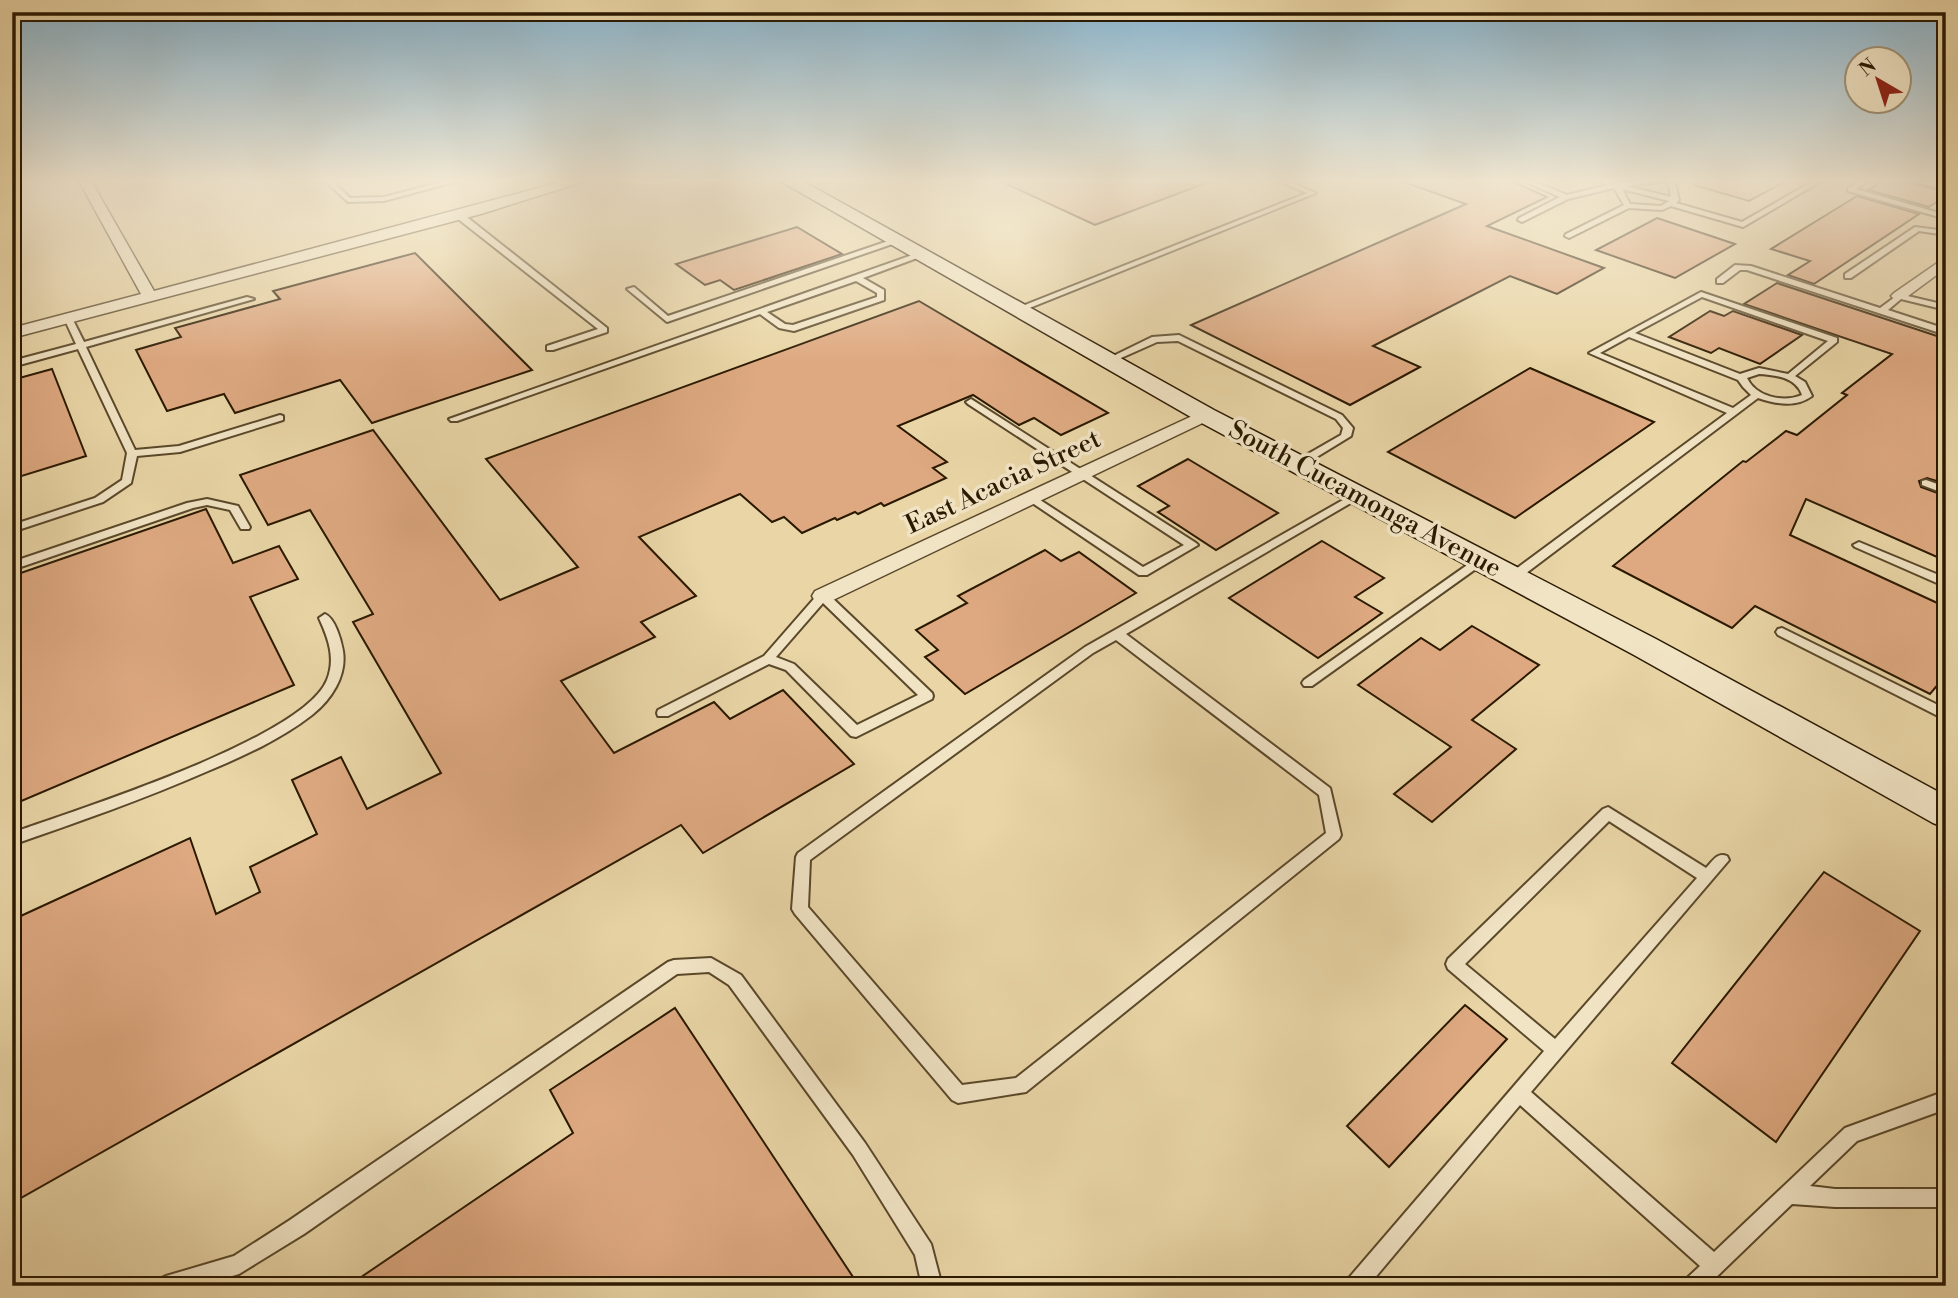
<svg xmlns="http://www.w3.org/2000/svg" width="1958" height="1298" font-family="'Libre Bodoni',serif">
	<style>
		.building { fill: #dea981; stroke: #2a1901; stroke-width: 2 }
		.lines { fill: none; stroke-linecap: round; stroke-linejoin: round }
		.lane-casing { stroke: #5a482a; stroke-width: 4 }
		.street-casing { stroke: #5a482a; stroke-width: 3 }
		.secondary-casing { stroke: #2a1901; stroke-width: 3 }
		.lane { fill: #f1e4c5; fill-rule: evenodd }
		.street { fill: #f1e4c5; fill-rule: evenodd }
		.secondary { fill: #f1e4c5; fill-rule: evenodd }
		.labels { text-anchor: middle; dominant-baseline: central; stroke-width: 7; stroke-linejoin: round; paint-order: stroke }
		.street-label { font-size: 26px; fill: #2a1901; stroke: #f1e4c5 }
	</style>
	<rect width="100%" height="100%" fill="#e9d5a6"/>
	<filter id="stains"><feTurbulence type="fractalNoise" baseFrequency=".00286" numOctaves="4"/><feColorMatrix values="0 0 0 0 .2 0 0 0 0 .09 0 0 0 0 .02 0 0 0 .5 -.17"/></filter>
	<radialGradient id="worn" r=".72"><stop offset=".6" stop-color="#630" stop-opacity="0"/><stop offset="1" stop-color="#630" stop-opacity=".3"/></radialGradient>
	<g class="building">
		<polygon points="996,179 1211,179 1211,181 1095,225"/>
		<polygon points="1404,179 1507,179 1547,197 1487,226 1604,268 1557,294 1510,276 1373,346 1420,367 1350,405 1191,325 1466,204 1403,182"/>
		<polygon points="1694,179 1790,179 1749,201 1694,185"/>
		<polygon points="1886,179 1898,179 1946,192 1946,196 1929,207 1868,190"/>
		<polygon points="1857,196 1919,214 1814,284 1788,275 1810,261 1771,249"/>
		<polygon points="1657,218 1735,244 1675,278 1596,250"/>
		<polygon points="797,227 842,254 734,290 720,280 705,285 676,264"/>
		<polygon points="415,253 532,370 372,423 340,380 235,413 224,394 167,411 136,350 181,337 175,328 280,299 273,291"/>
		<polygon points="1777,283 1946,339 1946,484 1927,478 1919,481 1921,487 1946,496 1946,561 1806,499 1790,535 1946,607 1946,675 1930,694 1755,606 1732,628 1613,566 1743,461 1746,462 1786,431 1797,435 1847,395 1842,393 1892,354 1744,304"/>
		<polygon points="919,301 1108,413 1061,435 1034,418 1019,425 973,395 898,426 947,462 933,468 946,478 884,506 881,503 858,514 855,512 837,520 835,518 802,533 784,517 772,522 740,494 639,537 696,596 641,622 655,637 561,681 614,753 714,702 730,719 783,690 854,764 703,853 681,825 12,1203 12,920 190,838 216,914 260,892 250,867 317,834 292,780 341,757 367,809 441,773 353,622 373,614 310,510 268,525 240,475 373,430 500,600 578,567 486,459"/>
		<polygon points="1710,311 1724,316 1733,311 1802,335 1760,364 1719,348 1711,353 1669,337"/>
		<polygon points="1530,368 1654,422 1515,518 1388,452"/>
		<polygon points="52,369 86,456 12,479 12,380"/>
		<polygon points="1188,459 1278,513 1216,550 1158,512 1169,506 1138,486"/>
		<polygon points="206,509 233,563 279,546 298,579 250,597 294,685 12,805 12,576"/>
		<polygon points="1322,541 1384,578 1355,597 1382,613 1318,658 1229,598"/>
		<polygon points="1045,550 1061,561 1079,552 1136,593 965,694 925,657 938,650 916,630 967,603 958,596"/>
		<polygon points="1472,626 1539,665 1472,720 1516,749 1432,822 1394,794 1451,747 1358,685 1421,638 1440,650"/>
		<polygon points="1824,872 1920,931 1776,1142 1672,1063"/>
		<polygon points="1465,1005 1507,1039 1389,1167 1347,1126"/>
		<polygon points="675,1008 859,1286 348,1286 573,1133 550,1090"/>
	</g>
	<g class="lines">
		<defs>
			<g id="lane">
				<polygon points="323,179 330,179 350,198 384,197 453,179 465,179 384,201 348,202"/>
				<polygon points="1273,179 1283,179 1316,193 1022,311 1015,309 1307,193"/>
				<path d="M1519,179H1528L1567,195L1616,183L1674,179L1679,200L1676,203L1742,222L1817,179H1825L1743,227L1671,206L1662,210L1629,208L1569,238L1565,236L1566,234L1624,205L1614,188L1568,199L1522,222L1518,220L1519,218L1560,197ZM1668,181L1671,197L1627,186ZM1622,189L1669,201L1661,206L1630,204Z"/>
				<polygon points="1863,179 1871,179 1856,189 1946,215 1946,219 1848,191 1848,189"/>
				<polygon points="1910,179 1921,179 1946,186 1946,190"/>
				<polygon points="457,214 463,214 607,328 607,332 553,350 547,350 547,346 598,329 457,218"/>
				<polygon points="1915,227 1946,231 1946,235 1919,231 1851,278 1845,278 1845,274"/>
				<polygon points="894,239 901,241 667,322 627,289 634,287 668,316"/>
				<path d="M918,253L925,255L863,278L884,290V300L794,331L779,328L760,314L457,421H451L449,419ZM856,281L877,293V297L793,325L785,324L767,312Z"/>
				<polygon points="1735,265 1751,266 1880,308 1899,294 1946,305 1946,310 1901,299 1888,310 1946,329 1946,335 1747,270 1740,270 1723,283 1717,283 1717,279"/>
				<path d="M1701,292L1837,338V342L1795,376L1805,382L1812,396C1796,408 1776,404 1758,398L1517,580H1509L1507,577L1509,574L1727,413L1589,353ZM1702,297L1828,341L1788,374L1759,368L1740,374L1635,333ZM1629,337L1738,380L1743,387L1751,395L1733,408L1600,353ZM1759,374C1775,375 1796,377 1802,395C1783,403 1756,397 1747,378Z"/>
				<polygon points="247,297 254,299 86,347 135,450 179,446 280,415 283,416 283,420 180,452 137,456 131,483 103,502 12,532 12,525 95,498 122,480 127,453 78,349 12,367 12,361 76,344 64,318 65,316 71,316 84,342"/>
				<polygon points="1179,335 1342,415 1353,428 1351,436 1302,466 1294,466 1294,462 1341,435 1343,428 1336,419 1178,341 1157,342 1112,362 1105,360 1152,337"/>
				<polygon points="971,399 1196,543 1198,545 1147,575 1139,575 1025,498 1026,496 1034,496 1143,567 1184,545 968,404 966,402"/>
				<polygon points="1926,480 1946,487 1946,494 1922,485 1922,481"/>
				<path d="M1357,492L1361,493L1362,495L1361,497L1126,634L1330,788L1341,835L1339,839L1026,1092L958,1103L952,1100L795,914L792,909L796,857L798,853L1085,647ZM1116,640L1319,795L1326,833L1016,1078L962,1085L808,907L810,860L1093,653Z"/>
				<polygon points="207,499 238,506 250,527 249,529 241,529 230,510 207,505 193,508 12,570 12,562 187,503"/>
				<polygon points="1859,542 1946,578 1946,587 1855,547 1853,545"/>
				<polygon points="1480,556 1484,557 1486,560 1484,563 1312,686 1304,686 1302,683 1304,680"/>
				<path d="M823,592L827,593L932,693L933,696L932,699L856,737L851,736L786,670L769,664L668,716H658L657,713L658,710L764,656L819,593ZM823,603L918,695L857,725L794,664L776,657Z"/>
				<path d="M325,614C335,618 341,640 343,651C347,676 331,700 312,715C281,739 244,756 208,771C144,799 78,822 12,845V833C76,810 303,739 327,680C336,658 328,638 319,618Z"/>
				<polygon points="1782,628 1946,709 1946,720 1778,635 1776,632 1778,629"/>
				<path d="M1608,807L1706,868C1713,861 1717,852 1727,856L1729,860L1531,1092L1714,1252L1845,1128L1946,1091V1109L1857,1141L1810,1186L1835,1189H1946V1207H1835L1792,1204L1707,1286H1683L1686,1279L1700,1266L1520,1105L1368,1286H1345L1348,1279L1544,1051L1448,969L1446,964L1448,959L1603,809ZM1609,821L1697,878L1555,1039L1465,964Z"/>
				<polygon points="711,958 741,975 865,1143 931,1244 942,1286 922,1286 915,1255 853,1155 729,985 709,972 677,974 304,1234 239,1274 199,1286 156,1286 159,1279 166,1276 234,1256 290,1220 668,962 674,960"/>
			</g>
			<g id="street">
				<polygon points="78,179 90,179 154,291 572,179 592,179 481,214 12,338 12,328 141,294"/>
				<polygon points="1593,179 1611,179 1622,185 1616,189"/>
				<polygon points="1946,257 1946,268 1904,299 1894,299 1891,296 1894,293"/>
				<polygon points="1205,410 1214,415 1211,419 831,601 815,601 812,596 815,591"/>
			</g>
			<polygon id="secondary" points="777,179 799,179 1214,410 1656,639 1946,796 1946,828 1933,823 1634,655 1196,420"/>
		</defs>
		<use href="#lane" class="lane-casing"/>
		<use href="#street" class="street-casing"/>
		<use href="#secondary" class="secondary-casing"/>
		<use href="#lane" class="lane"/>
		<use href="#street" class="street"/>
		<use href="#secondary" class="secondary"/>
	</g>
	<linearGradient id="sky" x2="0" y2="1"><stop stop-color="#88b6d1"/><stop offset="0.5" stop-color="#f5ecd7"/><stop offset="1" stop-color="#f5ecd7" stop-opacity="0"/></linearGradient>
	<rect width="1958" height="361" fill="url(#sky)"/>
	<g class="labels">
		<g class="street-label">
			<text transform="translate(1003 482) rotate(-25)">East Acacia Street</text>
			<text transform="translate(1365 499) rotate(28)">South Cucamonga Avenue</text>
		</g>
	</g>
	<rect width="1958" height="1298" fill="none" stroke="#e9d5a6" stroke-width="42"/>
	<rect x="14" y="14" width="1930" height="1270" fill="none" stroke="#2a1901" stroke-width="3.5"/>
	<rect x="21" y="21" width="1916" height="1256" fill="none" stroke="#2a1901" stroke-width="2"/>
	<g transform="translate(1878 80) rotate(321)"><circle r="33" fill="#f1e4c5" stroke="#a19377" stroke-width="2"/>
	<path d="M0-5L12 26L0 18L-12 26Z" fill="#8f2418"/>
	<text y="-10" font-size="19" font-weight="bold" text-anchor="middle" fill="#2a1901">N</text>
	</g>
	<rect width="100%" height="100%" filter="url(#stains)"/>
	<rect width="100%" height="100%" fill="url(#worn)"/>
</svg>
